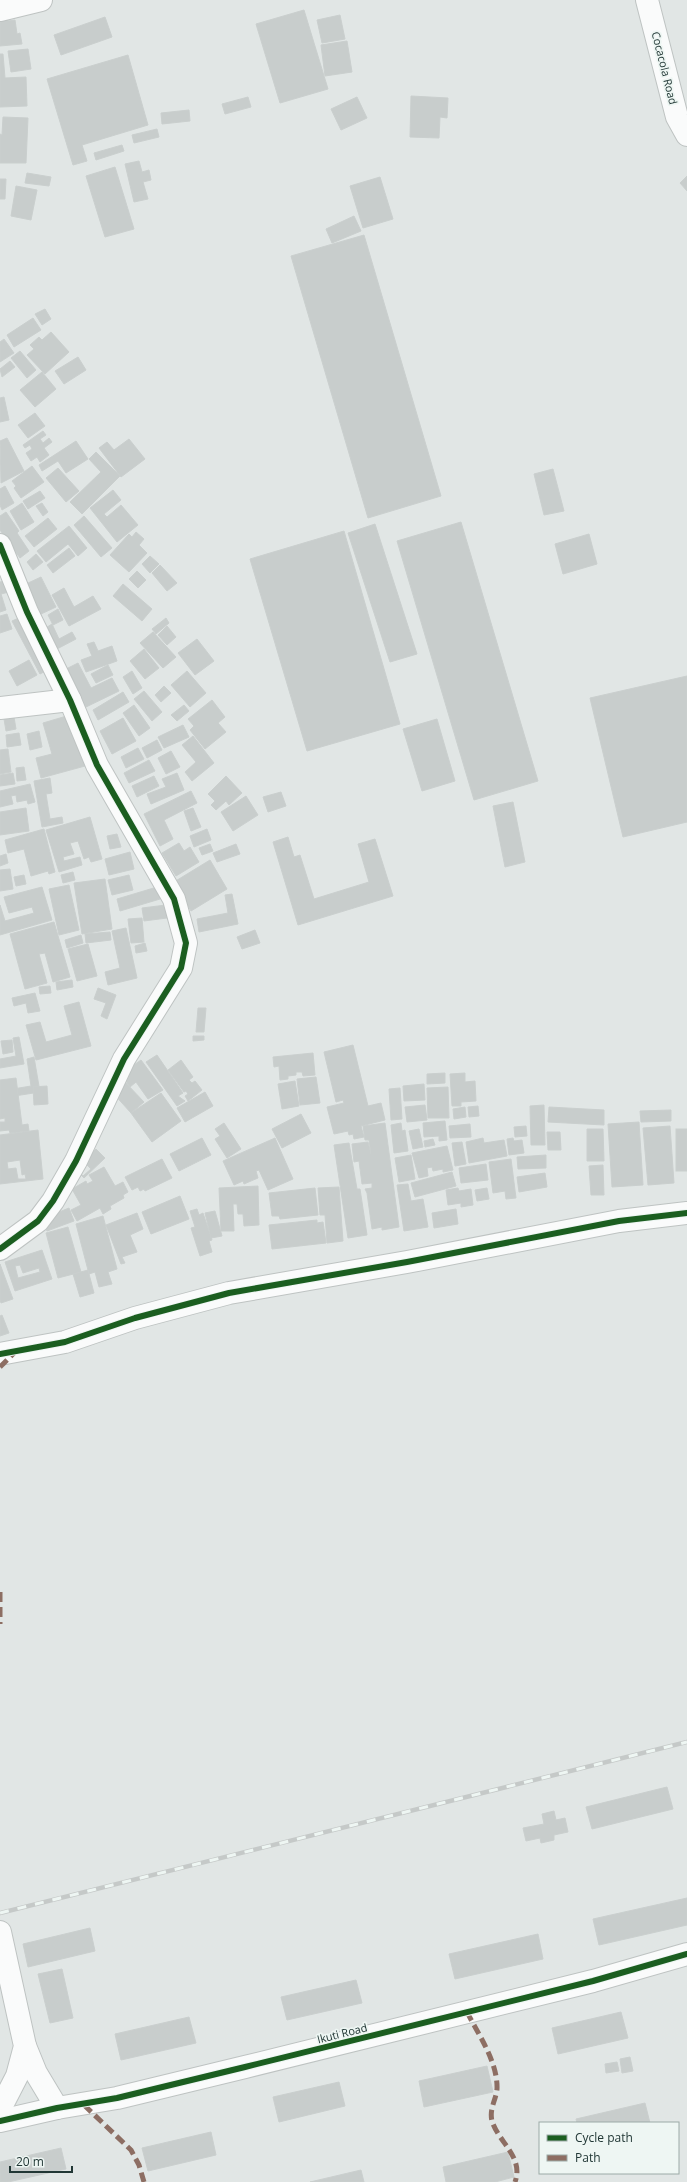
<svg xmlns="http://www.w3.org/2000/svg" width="687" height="2182" font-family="'Open Sans',sans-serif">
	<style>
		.building { fill: #c8cdcc; stroke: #cacfce; fill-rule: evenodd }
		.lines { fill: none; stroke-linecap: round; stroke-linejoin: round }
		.street-casing { stroke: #bec3c2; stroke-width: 24 }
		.street { stroke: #fafbfb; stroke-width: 22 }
		.rail-casing { stroke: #c5c9c8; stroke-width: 4.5 }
		.rail { stroke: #eef6f3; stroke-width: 3; stroke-dasharray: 9; stroke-linecap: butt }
		.quiet { stroke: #8d6e63; stroke-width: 5; stroke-dasharray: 10 5; stroke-linecap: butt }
		.cycleway-casing { stroke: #eef6f3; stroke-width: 8 }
		.cycleway { stroke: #1b5e20; stroke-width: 6 }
		.labels { text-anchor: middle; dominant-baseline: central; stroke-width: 3.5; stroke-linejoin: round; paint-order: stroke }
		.street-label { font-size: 11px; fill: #213735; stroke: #eef6f3 }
	</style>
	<rect width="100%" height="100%" fill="#e1e6e5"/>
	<g class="building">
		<polygon points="304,10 328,89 280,103 256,24"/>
		<polygon points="340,15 345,39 322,43 317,20"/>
		<polygon points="7,17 8,21 15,20 17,34 20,33 22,44 0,46 0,18"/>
		<polygon points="105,17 112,37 61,55 54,35"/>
		<polygon points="347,41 352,72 325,76 321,45"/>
		<polygon points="28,49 31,69 11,72 8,51"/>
		<polygon points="0,54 3,54 5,78 26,77 27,106 0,107"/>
		<polygon points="128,55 148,125 82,145 87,161 73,165 47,79"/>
		<polygon points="411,96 448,98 447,118 440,117 439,138 410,137"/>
		<polygon points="248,97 251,107 225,114 222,104"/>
		<polygon points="357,97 367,118 341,130 331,109"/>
		<polygon points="189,110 190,121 162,124 161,113"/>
		<polygon points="3,117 28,118 26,163 0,163 0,134 2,135"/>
		<polygon points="157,129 159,137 134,143 132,135"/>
		<polygon points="122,145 124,151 96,160 94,153"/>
		<polygon points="139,161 142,172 149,170 151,180 143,182 148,199 134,202 125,164"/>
		<polygon points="115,167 134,229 105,237 86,176"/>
		<polygon points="27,173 51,177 49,186 25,183"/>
		<polygon points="687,176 687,191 680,183"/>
		<polygon points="380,177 393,219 363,228 350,186"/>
		<polygon points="0,179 6,179 5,199 0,199"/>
		<polygon points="16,186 37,190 31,220 11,216"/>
		<polygon points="354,216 361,231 332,243 326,229"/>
		<polygon points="364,235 441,496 368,518 291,256"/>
		<polygon points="45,309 51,319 42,325 35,314"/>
		<polygon points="33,318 41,330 14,347 7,335"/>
		<polygon points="51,332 69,352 45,374 27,355 34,349 30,345 39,337 42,340"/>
		<polygon points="4,339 14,353 0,362 0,342"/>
		<polygon points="20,351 36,370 27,378 11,358"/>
		<polygon points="78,357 86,370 64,384 55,371"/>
		<polygon points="10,361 15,367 2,377 0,369"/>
		<polygon points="42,372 56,389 35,407 20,390"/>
		<polygon points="4,397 9,420 0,422 0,398"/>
		<polygon points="35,413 45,426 28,438 18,425"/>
		<polygon points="43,431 46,435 40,439 43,443 49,438 52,442 44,448 49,455 40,462 37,457 31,461 26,453 32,449 30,445 25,448 23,445"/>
		<polygon points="7,438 24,471 1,483 0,441"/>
		<polygon points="129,439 145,459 121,477 99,448 107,442 114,450"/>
		<polygon points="76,441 88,459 66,473 58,461 42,471 39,465"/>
		<polygon points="96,452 120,476 82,514 70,502 101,472 89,459"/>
		<polygon points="32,466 44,482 21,498 14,488 16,486 12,481"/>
		<polygon points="58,468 79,491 66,502 46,478"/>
		<polygon points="553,469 564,511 544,515 534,474"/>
		<polygon points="5,486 14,503 2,510 0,505 0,489"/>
		<polygon points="113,490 121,500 104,514 107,517 121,505 138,525 117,542 90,508"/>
		<polygon points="40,491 45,498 28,509 23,501"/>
		<polygon points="22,503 34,522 21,530 10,511"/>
		<polygon points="42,503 48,512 43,516 36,506"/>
		<polygon points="6,512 19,531 17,533 29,551 20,558 0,530 0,516"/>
		<polygon points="84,516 112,548 101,557 74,525"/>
		<polygon points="48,518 57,529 34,547 25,536"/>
		<polygon points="461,522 538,781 474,800 397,541"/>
		<polygon points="375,524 417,654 390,662 348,533"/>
		<polygon points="69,526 87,548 78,556 68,544 46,562 37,551"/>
		<polygon points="344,531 400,724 307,751 250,559"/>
		<polygon points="136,532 144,539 139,545 147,553 129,572 110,555 129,534 132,537"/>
		<polygon points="589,534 597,564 563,574 555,544"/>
		<polygon points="69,548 75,556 53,573 47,565"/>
		<polygon points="36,554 43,562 33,570 27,562"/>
		<polygon points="150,556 159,564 150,573 142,564"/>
		<polygon points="160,565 177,583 167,591 152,573"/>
		<polygon points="137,571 146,580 138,588 129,579"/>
		<polygon points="41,577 56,607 41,614 26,584"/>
		<polygon points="5,581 9,592 1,594 6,610 0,612 0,582"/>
		<polygon points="123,584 152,609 142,621 113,596"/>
		<polygon points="64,588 74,607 93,596 101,609 69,626 52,595"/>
		<polygon points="58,609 63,620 53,625 48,615"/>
		<polygon points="7,614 12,629 0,633 0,616"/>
		<polygon points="21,617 49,669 40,674 12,621"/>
		<polygon points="166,618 169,623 156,634 152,629"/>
		<polygon points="52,624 59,639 72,632 76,639 55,650 44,629"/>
		<polygon points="167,626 176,637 167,645 158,635"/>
		<polygon points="153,632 176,657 163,668 140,643"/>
		<polygon points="197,639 214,661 195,675 178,653"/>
		<polygon points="94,642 98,651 112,646 117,661 86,672 81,660 92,656 87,644"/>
		<polygon points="144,649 159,668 145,679 130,661"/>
		<polygon points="29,660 37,675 17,686 9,671"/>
		<polygon points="78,663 91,688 112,678 119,691 86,707 66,669"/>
		<polygon points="108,665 113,675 96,683 91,674"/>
		<polygon points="132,671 142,688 133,694 123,677"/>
		<polygon points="187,671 206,693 190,707 171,685"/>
		<polygon points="687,676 687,822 623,837 590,698"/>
		<polygon points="164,686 171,693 161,702 155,695"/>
		<polygon points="144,691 162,712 152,721 134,699"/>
		<polygon points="123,692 129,702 98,720 93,710"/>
		<polygon points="212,700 225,717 218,723 226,732 205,749 190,730 194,726 188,719"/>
		<polygon points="134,705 150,728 139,736 123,713"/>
		<polygon points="184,705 189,711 177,721 171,715"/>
		<polygon points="70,715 85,766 41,778 36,758 52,754 43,723"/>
		<polygon points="14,717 16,729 6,731 4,719"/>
		<polygon points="123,718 136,741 112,754 100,731"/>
		<polygon points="437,719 455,781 422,791 403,729"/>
		<polygon points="183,725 189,737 164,748 158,737"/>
		<polygon points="39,731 42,747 30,750 27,734"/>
		<polygon points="19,733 21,745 7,747 6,735"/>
		<polygon points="193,736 214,763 192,781 185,772 196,762 182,745"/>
		<polygon points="157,740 162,750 147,758 142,748"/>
		<polygon points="138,748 144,759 126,768 121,757"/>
		<polygon points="8,749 11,772 0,774 0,750"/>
		<polygon points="171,751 180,767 166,774 158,758"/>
		<polygon points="149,760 155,771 129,783 124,773"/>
		<polygon points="24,767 26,780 17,781 16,768"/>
		<polygon points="13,773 15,784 0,786 0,775"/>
		<polygon points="177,773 184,790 151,804 147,794 166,787 162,779"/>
		<polygon points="154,776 159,786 137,797 132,786"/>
		<polygon points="226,776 242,793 229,805 226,801 216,810 211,805 215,801 208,794"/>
		<polygon points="50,778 52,793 46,794 50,819 62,817 63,823 42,827 34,781"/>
		<polygon points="30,784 35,802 28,804 27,800 17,802 16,795 11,796 13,804 0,807 0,791"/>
		<polygon points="191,791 197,803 164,820 173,839 160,846 144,814"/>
		<polygon points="281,792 286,806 268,812 263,797"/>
		<polygon points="246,796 258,815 233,831 221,812"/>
		<polygon points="513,802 525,862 505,867 493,806"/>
		<polygon points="26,808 29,831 0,835 0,812"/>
		<polygon points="193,808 201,827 191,831 184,811"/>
		<polygon points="90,817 102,859 91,862 89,857 84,859 78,841 70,843 74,854 63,857 64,861 80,857 82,865 59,872 46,830"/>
		<polygon points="44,829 55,872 49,874 48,871 31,876 24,849 8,853 5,840"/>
		<polygon points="207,829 211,840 194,847 190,836"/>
		<polygon points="117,834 121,847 110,849 107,836"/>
		<polygon points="288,837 294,857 300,855 314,899 369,882 358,844 375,839 393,896 298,925 273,842"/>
		<polygon points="179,843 184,851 190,847 199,862 176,876 162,853"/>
		<polygon points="210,844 213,851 202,855 199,848"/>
		<polygon points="236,844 240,854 217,862 213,853"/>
		<polygon points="130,852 134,869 109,875 105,859"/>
		<polygon points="6,854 8,863 0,866 0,856"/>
		<polygon points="210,860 227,889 191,911 174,882"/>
		<polygon points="10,869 13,889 0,891 0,870"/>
		<polygon points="73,872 75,880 63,883 61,875"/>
		<polygon points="24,875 26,884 16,886 14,877"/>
		<polygon points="129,875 133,890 112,895 108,880"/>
		<polygon points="105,879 112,929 82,934 74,883"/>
		<polygon points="69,885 79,930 59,935 49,889"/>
		<polygon points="42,887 52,920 0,935 0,905 5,921 34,913 32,907 9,913 4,897"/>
		<polygon points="157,887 160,899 120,911 117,899"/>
		<polygon points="232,894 238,924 199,932 197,919 228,913 225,895"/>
		<polygon points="166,905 167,918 144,921 142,908"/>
		<polygon points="142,918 144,942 131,943 128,919"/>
		<polygon points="54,922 70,977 53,982 45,953 39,954 47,983 25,989 10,934"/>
		<polygon points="126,928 137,978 108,985 105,972 120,968 112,931"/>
		<polygon points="255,930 260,943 242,949 237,937"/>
		<polygon points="110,932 111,940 86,943 85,934"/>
		<polygon points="81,935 83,943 67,948 65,940"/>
		<polygon points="145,943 147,951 136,953 135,946"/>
		<polygon points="88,944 97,976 77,981 68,949"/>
		<polygon points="72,980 73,987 57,990 56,982"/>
		<polygon points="50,986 51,993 40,994 39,987"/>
		<polygon points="98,988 116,995 107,1019 101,1016 106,1003 94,999"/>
		<polygon points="35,993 40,1011 28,1013 26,1003 14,1006 12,998"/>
		<polygon points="79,1002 91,1046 36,1060 26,1025 40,1022 46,1042 72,1035 64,1006"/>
		<polygon points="198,1008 206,1008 204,1032 196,1032"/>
		<polygon points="193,1036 204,1036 204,1040 193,1041"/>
		<polygon points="19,1037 24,1064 0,1068 0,1059 16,1056 13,1038"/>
		<polygon points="12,1040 13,1052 3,1054 1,1041"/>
		<polygon points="353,1045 368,1106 381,1103 385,1120 361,1126 364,1137 354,1139 353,1134 349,1135 348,1131 334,1134 327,1107 344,1103 343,1100 336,1102 324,1052"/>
		<polygon points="313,1053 315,1075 303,1076 302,1072 296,1072 296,1075 288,1076 288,1079 280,1080 279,1066 274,1067 273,1057"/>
		<polygon points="157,1055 183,1093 178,1096 185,1101 177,1106 146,1062"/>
		<polygon points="34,1057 40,1092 8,1097 7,1090 31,1086 27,1059"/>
		<polygon points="141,1060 163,1090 148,1099 136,1082 130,1087 121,1074"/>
		<polygon points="181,1060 193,1077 189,1080 192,1083 195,1081 202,1090 188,1101 185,1096 188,1094 186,1091 184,1092 168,1070"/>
		<polygon points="445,1073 445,1083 427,1084 427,1074"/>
		<polygon points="465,1073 465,1082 475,1081 476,1101 461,1102 461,1106 452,1106 450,1074"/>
		<polygon points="316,1077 320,1103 300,1105 297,1079"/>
		<polygon points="16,1078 22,1125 28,1124 29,1131 10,1133 9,1130 0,1131 0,1122 5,1122 5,1118 0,1119 0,1080"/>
		<polygon points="295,1081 299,1106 282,1109 278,1084"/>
		<polygon points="125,1082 144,1102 131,1113 113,1093"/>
		<polygon points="424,1084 425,1100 404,1101 403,1086"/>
		<polygon points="47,1086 48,1104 34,1105 33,1087"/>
		<polygon points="448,1087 449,1118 428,1118 427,1088"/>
		<polygon points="400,1088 402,1119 391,1120 389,1089"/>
		<polygon points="205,1092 213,1106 185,1122 177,1108"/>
		<polygon points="161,1093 181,1121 152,1142 131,1113"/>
		<polygon points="425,1105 427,1120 407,1122 405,1107"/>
		<polygon points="544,1105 545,1145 531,1145 530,1106"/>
		<polygon points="478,1106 479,1116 469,1117 468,1107"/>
		<polygon points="465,1107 466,1117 454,1119 453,1109"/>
		<polygon points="549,1107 604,1110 604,1125 548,1122"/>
		<polygon points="671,1110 671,1121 641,1122 640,1111"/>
		<polygon points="301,1114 311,1133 282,1148 272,1129"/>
		<polygon points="445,1121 447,1140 439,1141 439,1136 424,1137 423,1123"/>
		<polygon points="639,1122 643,1185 612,1187 608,1124"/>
		<polygon points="224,1123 241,1149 227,1158 215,1139 220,1136 215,1129"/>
		<polygon points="385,1123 399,1227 382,1230 382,1227 372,1229 367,1193 365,1189 372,1188 372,1183 362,1184 359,1161 354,1162 352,1144 368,1142 371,1154 369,1140 365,1140 363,1126"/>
		<polygon points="401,1123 402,1131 405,1130 408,1151 394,1153 391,1125"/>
		<polygon points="470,1124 471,1137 450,1138 449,1126"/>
		<polygon points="526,1126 527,1136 515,1137 514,1127"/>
		<polygon points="670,1126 674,1183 648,1185 643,1128"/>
		<polygon points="419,1129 423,1147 413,1149 409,1131"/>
		<polygon points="587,1129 603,1129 604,1161 587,1161"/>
		<rect x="676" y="1129" width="11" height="42"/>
		<path d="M38,1130L43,1179L0,1184V1135ZM20,1160L22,1175L25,1174L26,1179H18L16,1168L8,1169L7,1162Z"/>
		<polygon points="547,1132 560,1132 561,1150 548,1150"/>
		<polygon points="202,1138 211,1155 179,1171 170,1154"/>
		<polygon points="275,1138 293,1179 268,1190 259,1170 256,1171 258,1178 244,1184 243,1181 234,1185 223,1161"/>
		<polygon points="483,1138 484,1143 504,1140 507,1156 469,1163 466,1142"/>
		<polygon points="513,1138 514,1141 522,1140 524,1153 509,1155 507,1139"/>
		<polygon points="433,1139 435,1145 425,1147 424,1141"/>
		<polygon points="462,1142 466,1164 455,1166 452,1143"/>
		<polygon points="349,1143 357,1189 360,1189 367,1235 348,1238 334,1145"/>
		<polygon points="447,1146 453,1170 443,1172 443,1169 433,1171 432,1167 427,1168 428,1176 419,1178 412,1153"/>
		<path d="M96,1149L105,1158L84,1178L75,1169ZM84,1162L91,1169L83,1176L77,1169Z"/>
		<polygon points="411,1155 415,1179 399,1182 395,1158"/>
		<polygon points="546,1155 546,1168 518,1169 517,1157"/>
		<polygon points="162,1159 172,1178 145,1191 144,1189 140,1191 138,1187 132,1190 125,1177"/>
		<polygon points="511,1159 516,1198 506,1199 505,1191 493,1193 489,1162"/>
		<polygon points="486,1164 488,1180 461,1183 459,1168"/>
		<polygon points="603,1165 604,1195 591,1195 589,1166"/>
		<polygon points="104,1167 115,1186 123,1182 128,1192 123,1195 124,1198 110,1206 111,1209 103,1214 100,1208 77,1221 71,1210 81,1205 72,1189 86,1181 87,1184 93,1181 89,1175"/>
		<polygon points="452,1172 456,1186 415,1197 411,1183"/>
		<polygon points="545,1173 547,1187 519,1192 517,1177"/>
		<polygon points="408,1184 411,1201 423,1199 428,1227 404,1231 397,1185"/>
		<polygon points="258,1186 259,1225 244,1226 243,1214 238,1214 237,1204 233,1204 234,1231 221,1231 219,1188"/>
		<polygon points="339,1187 343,1241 327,1243 325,1215 320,1215 318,1188"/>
		<polygon points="315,1188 318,1215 280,1219 279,1216 272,1216 269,1193"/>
		<polygon points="458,1188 459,1191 471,1189 473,1205 461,1207 461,1203 448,1205 446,1190"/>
		<polygon points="487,1188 489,1199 477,1201 475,1190"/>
		<polygon points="180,1196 189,1219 151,1234 142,1212"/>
		<polygon points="69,1208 74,1221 47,1231 42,1219"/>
		<polygon points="197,1209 199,1215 203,1213 212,1240 209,1241 212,1252 200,1256 191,1228 195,1227 190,1211"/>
		<polygon points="456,1209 458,1224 434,1228 432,1213"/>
		<polygon points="215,1211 222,1236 211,1238 205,1213"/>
		<polygon points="137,1213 143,1229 130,1235 137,1252 122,1257 125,1263 121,1264 106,1225"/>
		<polygon points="103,1216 117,1269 108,1272 112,1284 99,1287 95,1272 89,1274 76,1224"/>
		<polygon points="317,1220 317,1223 323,1222 326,1243 272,1249 269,1225"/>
		<polygon points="68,1227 81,1272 58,1278 46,1233"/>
		<path d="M42,1250L52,1279L15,1291L5,1262ZM20,1265L23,1273L39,1268L40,1272L18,1278L15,1266Z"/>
		<polygon points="0,1264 13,1299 1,1303 0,1300"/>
		<polygon points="88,1270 94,1293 80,1297 73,1274"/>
		<polygon points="2,1315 9,1333 0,1336 0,1316"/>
		<polygon points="667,1787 673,1809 592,1829 586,1807"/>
		<polygon points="554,1811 556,1820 565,1818 568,1832 554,1835 554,1840 541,1843 540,1838 526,1841 523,1828 544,1824 542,1814"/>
		<polygon points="687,1898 687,1925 599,1945 593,1919"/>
		<polygon points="90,1928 95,1951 28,1967 23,1944"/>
		<polygon points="538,1934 543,1959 455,1979 449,1954"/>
		<polygon points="62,1969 73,2018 50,2023 38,1974"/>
		<polygon points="356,1980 362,2003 287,2020 281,1997"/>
		<polygon points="621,2012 628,2038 558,2054 552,2028"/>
		<polygon points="189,2017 196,2043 121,2060 115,2034"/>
		<polygon points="630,2057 633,2071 622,2073 620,2059"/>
		<polygon points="617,2062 619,2071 606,2073 605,2064"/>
		<polygon points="487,2066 493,2092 424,2107 419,2081"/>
		<polygon points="339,2082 345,2106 279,2122 273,2097"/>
		<polygon points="645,2103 650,2123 577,2123 576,2119"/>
		<polygon points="211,2132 216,2155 148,2171 142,2148"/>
		<polygon points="61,2148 66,2169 8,2182 0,2182 0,2162"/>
		<polygon points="508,2152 514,2177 495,2182 446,2182 443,2167"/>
		<polygon points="361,2170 364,2182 310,2182"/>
	</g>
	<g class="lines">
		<defs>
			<g id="street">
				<polyline points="647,0 677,117 687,135"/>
				<polyline points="0,10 41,0"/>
				<polyline points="0,545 27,612 70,700 97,765 174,899 186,943 181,968 124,1059 76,1161 53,1201 38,1221 0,1249"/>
				<polyline points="0,708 70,700"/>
				<polyline points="0,1354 65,1342 135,1318 229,1293 407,1262 619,1221 687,1213"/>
				<polyline points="0,1932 25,2046 17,2076 0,2109"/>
				<polyline points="25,2046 36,2073 57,2108"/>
				<polyline points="0,2121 57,2108 117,2098 245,2067 593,1981 687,1954"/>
			</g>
		</defs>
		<use href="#street" class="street-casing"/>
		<use href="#street" class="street"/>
		<defs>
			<polyline id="rail" points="0,1913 687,1742"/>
		</defs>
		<use href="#rail" class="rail-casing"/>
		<use href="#rail" class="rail"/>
		<g class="quiet">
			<polyline points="0,1367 14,1353"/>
			<polyline points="0,1592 0,1624"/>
			<path d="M467,2012C478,2034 498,2062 497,2089C496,2100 489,2109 492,2121C499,2143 524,2157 515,2182"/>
			<polyline points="84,2105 131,2150 139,2165 144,2182"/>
		</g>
		<defs>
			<g id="cycleway">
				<polyline points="0,545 27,612 70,700 97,765 174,899 186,943 181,968 124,1059 76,1161 53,1201 38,1221 0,1249"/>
				<polyline points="0,1354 65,1342 135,1318 229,1293 407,1262 619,1221 687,1213"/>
				<polyline points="0,2121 57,2108 117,2098 245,2067 593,1981 687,1954"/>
			</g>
		</defs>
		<use href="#cycleway" class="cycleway-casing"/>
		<use href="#cycleway" class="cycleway"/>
	</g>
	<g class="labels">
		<g class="street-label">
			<text transform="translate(665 68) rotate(76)">Cocacola Road</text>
			<text transform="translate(342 2033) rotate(-14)">Ikuti Road</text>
		</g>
	</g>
	<rect x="539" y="2122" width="140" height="52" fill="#eef6f3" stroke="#9caaa7"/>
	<rect x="547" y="2135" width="20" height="6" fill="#1b5e20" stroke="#9caaa7"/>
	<text x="575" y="2142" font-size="12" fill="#213735">Cycle path</text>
	<rect x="547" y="2155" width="20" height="6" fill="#8d6e63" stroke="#9caaa7"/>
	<text x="575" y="2162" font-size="12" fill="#213735">Path</text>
	<path d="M10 2166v6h62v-6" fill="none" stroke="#213735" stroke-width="2"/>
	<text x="16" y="2166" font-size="12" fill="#213735" stroke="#eef6f3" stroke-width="3" paint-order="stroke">20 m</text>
</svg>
